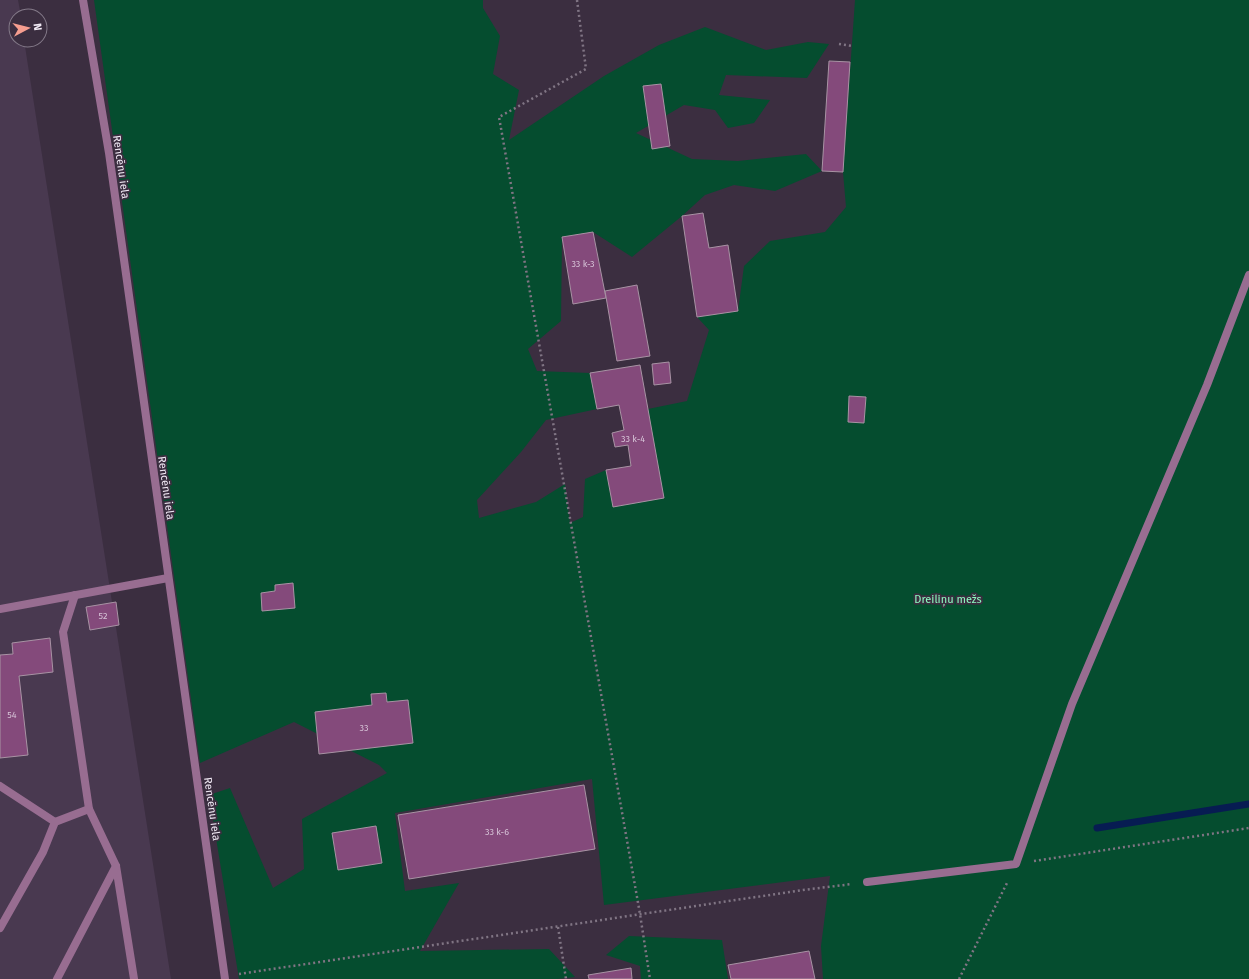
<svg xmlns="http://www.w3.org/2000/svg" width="1249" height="979" font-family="'Fira Sans',sans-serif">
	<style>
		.built { fill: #493950 }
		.green { fill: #054d2f }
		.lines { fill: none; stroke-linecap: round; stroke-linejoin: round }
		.stream { stroke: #071c52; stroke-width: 7 }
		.building { fill: #844a7b; stroke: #a893a4 }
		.path { stroke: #807584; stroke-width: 2.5; stroke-dasharray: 2 3; stroke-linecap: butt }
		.lane { stroke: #986d91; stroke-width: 8 }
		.street { stroke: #986d91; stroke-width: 8 }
		.labels { text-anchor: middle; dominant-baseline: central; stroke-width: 3.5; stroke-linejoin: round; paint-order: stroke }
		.number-label { font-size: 9px; fill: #d6c3d7 }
		.street-label { font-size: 11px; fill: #f2ebf6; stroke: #3b2e40 }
		.park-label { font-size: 11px; fill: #8dfcc1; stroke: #3b2e40 }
	</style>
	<rect width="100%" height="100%" fill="#3b2e40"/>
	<polygon class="built" points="0,0 18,0 21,16 16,16 16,40 24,40 171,979 0,979"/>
	<g class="green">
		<polygon points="94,0 483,0 483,8 500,36 493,74 519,90 509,140 604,76 659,45 705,27 766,50 808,42 829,44 807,78 726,75 719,95 770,100 754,123 728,128 715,110 684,105 636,133 692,159 738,161 806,154 822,171 775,191 734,185 705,195 682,216 632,257 593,232 562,237 561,321 528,349 537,371 590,373 597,409 546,420 521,452 477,500 479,518 536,502 565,484 570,523 583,517 585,479 606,470 613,506 663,498 648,409 687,401 709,330 697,317 738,311 744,266 770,241 825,232 846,207 843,172 855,0 1249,0 1249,979 823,979 821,946 830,876 604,905 592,779 395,813 405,891 459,883 420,951 549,949 575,977 557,979 239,979 209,795 230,788 273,888 304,869 302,819 387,773 379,765 294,722 200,763"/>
		<polygon points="629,936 722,940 728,979 641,979 640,966 606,955"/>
	</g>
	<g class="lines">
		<polyline class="stream" points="1097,828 1249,804"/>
	</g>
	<g class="building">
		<polygon points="829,61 850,62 843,172 822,171"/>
		<polygon points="661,84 670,146 652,149 643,86"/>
		<polygon points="703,213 709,248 728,245 738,311 697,317 682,216"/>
		<polygon points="593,232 606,298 573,304 562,237"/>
		<polygon points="637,285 650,356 617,361 605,291"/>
		<polygon points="669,362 671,383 654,385 652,364"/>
		<polygon points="640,365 664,498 613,507 606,470 631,466 628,445 615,447 612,433 624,430 619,405 597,409 590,373"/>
		<polygon points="849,396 866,397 864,423 848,422"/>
		<polygon points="293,583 295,608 262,611 261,593 275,591 275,585"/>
		<polygon points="116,602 119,625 90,630 86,607"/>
		<polygon points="50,638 53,672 19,676 28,755 0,758 0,655 13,654 12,643"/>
		<polygon points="386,693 387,702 408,700 413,743 319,754 315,712 372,705 371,694"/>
		<polygon points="584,785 595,849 409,879 398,815"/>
		<polygon points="376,826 382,863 338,870 332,833"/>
		<polygon points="809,951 815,979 731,979 728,965"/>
		<polygon points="631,968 632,979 589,979 588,975"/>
	</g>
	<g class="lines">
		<g class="path">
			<polyline points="577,0 586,69 499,117 640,914 650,979"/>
			<polyline points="839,44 852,46"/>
			<polyline points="1034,861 1249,828"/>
			<polyline points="558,927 566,979"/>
			<polyline points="239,974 803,890 852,884"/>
			<polyline points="959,979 1008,881"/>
		</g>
		<g class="lane">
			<polyline points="75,595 63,632 89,809 116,866 134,979"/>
			<polyline points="0,609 168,578"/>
			<polyline points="0,786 55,822"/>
			<polyline points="867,882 1016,864 1072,704 1207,385 1249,275"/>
			<polyline points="0,928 43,852 55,822 89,809"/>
			<polyline points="57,979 116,866"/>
		</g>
		<polyline class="street" points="83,0 109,153 225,979"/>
	</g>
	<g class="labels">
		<g class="number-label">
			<text x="583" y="264">33 k-3</text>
			<text x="633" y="439">33 k-4</text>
			<text x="103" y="616">52</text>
			<text x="12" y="715">54</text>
			<text x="364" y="728">33</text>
			<text x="497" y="832">33 k-6</text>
		</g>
		<g class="street-label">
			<text transform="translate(121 167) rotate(82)">Rencēnu iela</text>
			<text transform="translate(166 488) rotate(82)">Rencēnu iela</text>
			<text transform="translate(212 809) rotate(82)">Rencēnu iela</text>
		</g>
		<g class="park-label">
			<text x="948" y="599">Dreiliņu mežs</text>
		</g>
	</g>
	<g transform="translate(28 28) rotate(83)"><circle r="19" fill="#3b2e40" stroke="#847a89"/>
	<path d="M0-3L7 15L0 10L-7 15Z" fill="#f59d8f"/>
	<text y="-6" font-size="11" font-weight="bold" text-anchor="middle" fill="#f2ebf6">N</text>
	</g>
</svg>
